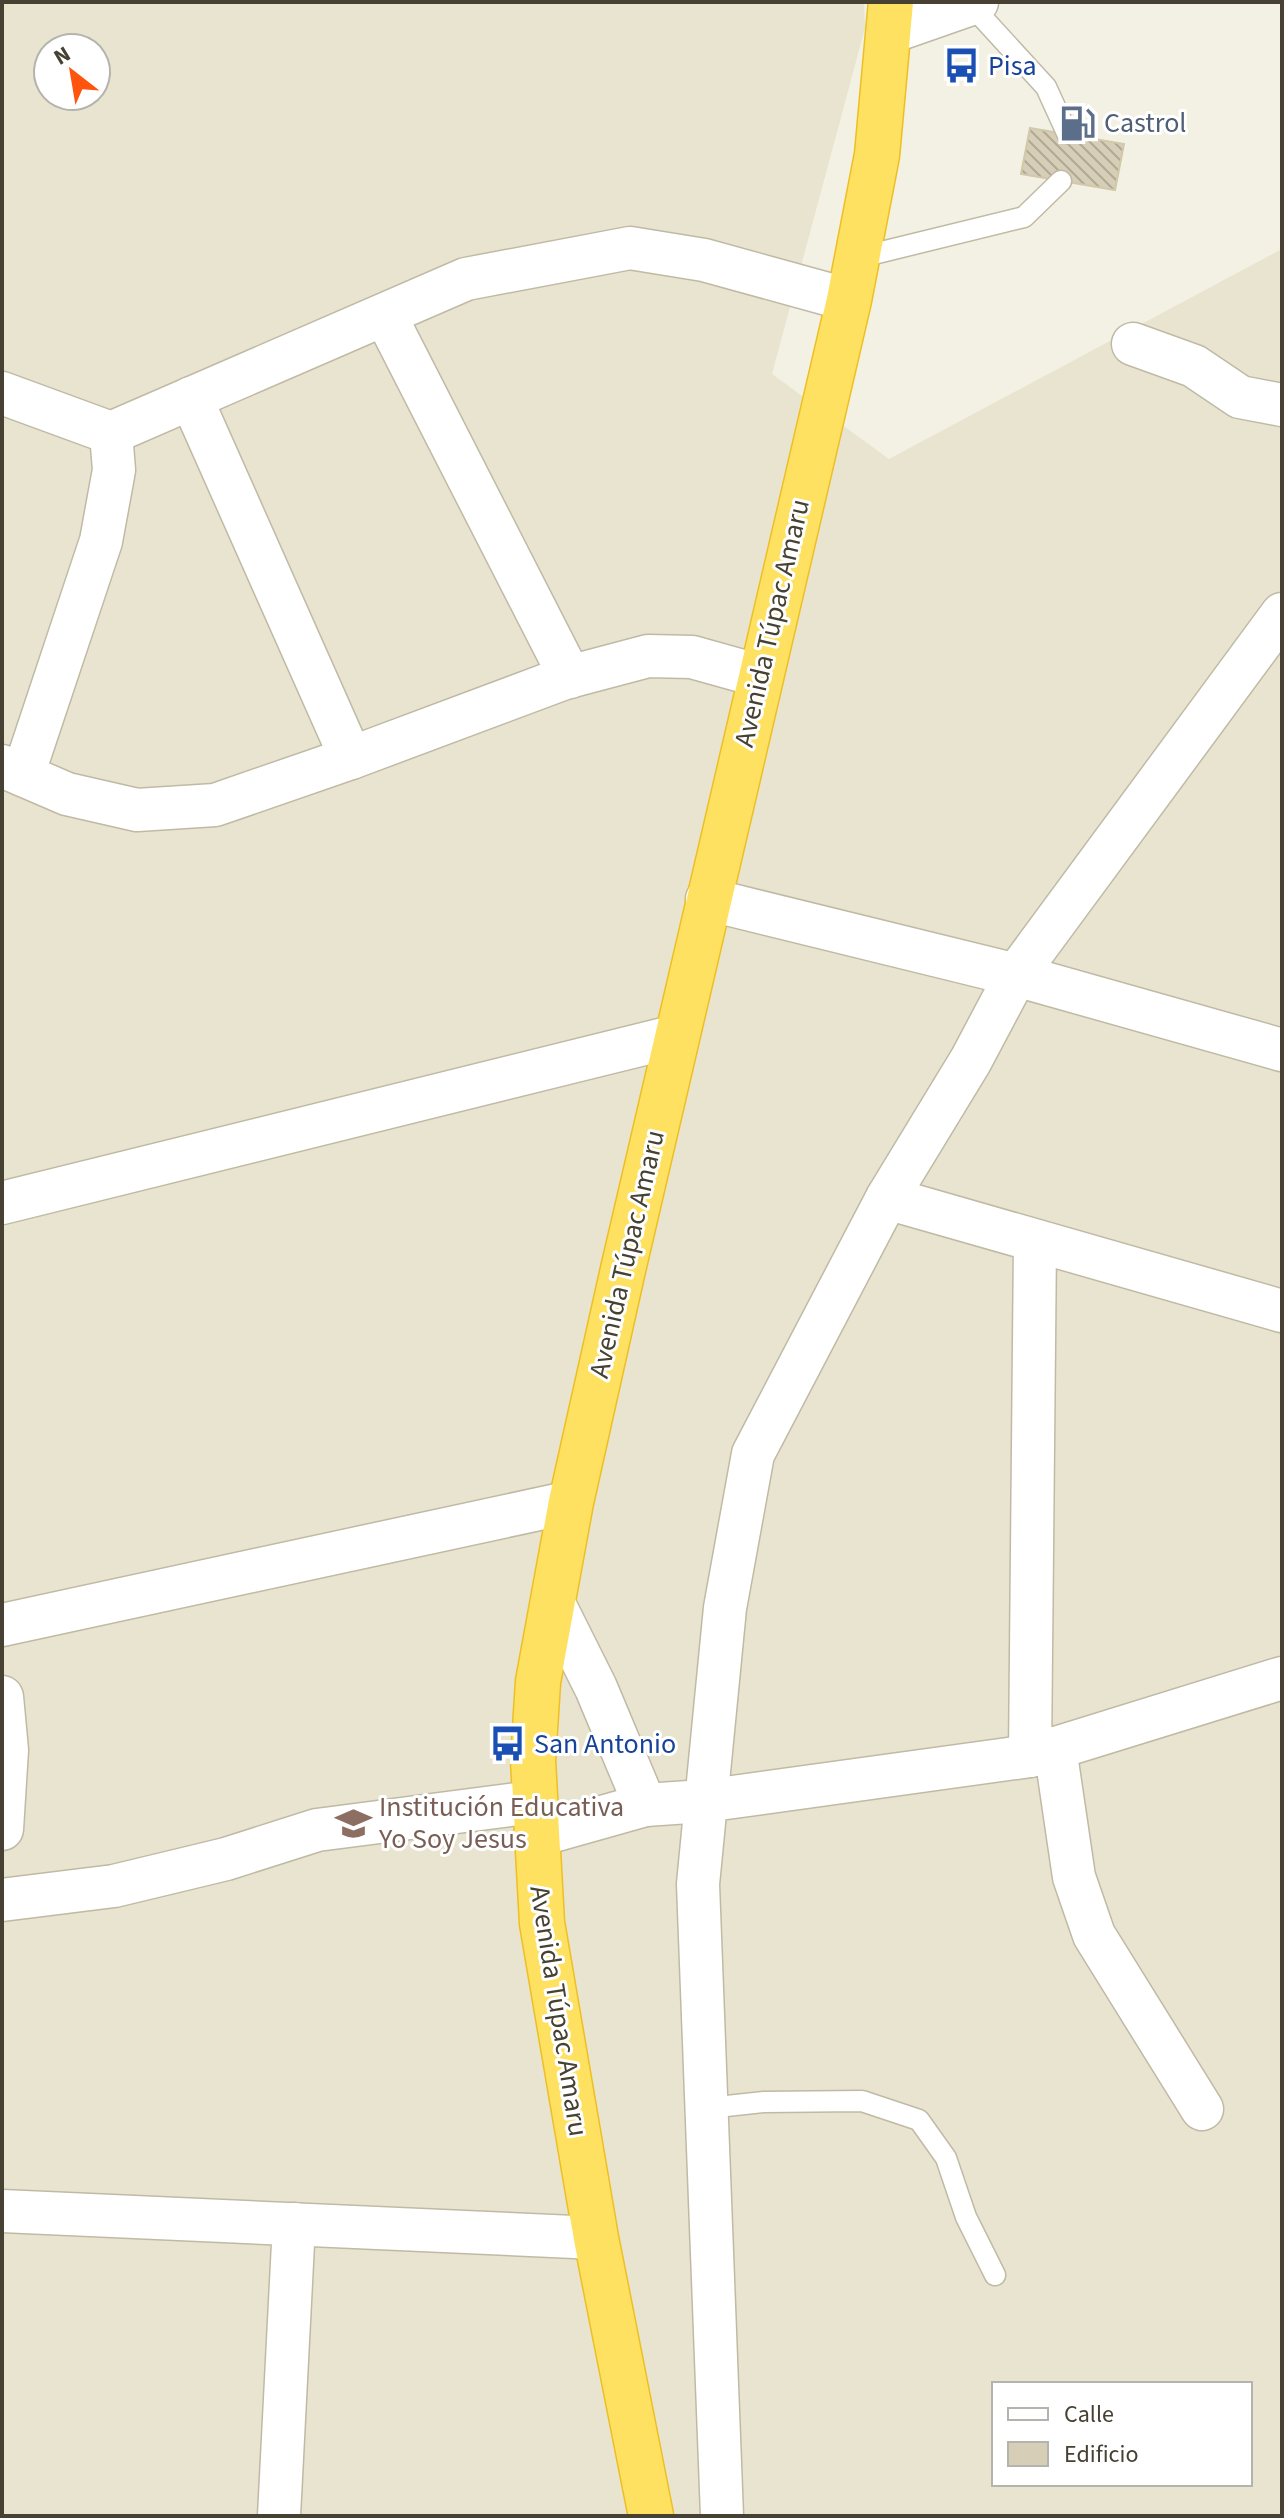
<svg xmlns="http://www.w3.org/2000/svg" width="1284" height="2518" font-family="'Source Sans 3',sans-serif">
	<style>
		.residential { fill: #e8e4d0; fill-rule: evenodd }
		.building { fill: url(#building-back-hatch); stroke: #d2c8aa; stroke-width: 2 }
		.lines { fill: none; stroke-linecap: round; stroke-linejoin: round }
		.lane-casing { stroke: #c0baa5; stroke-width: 23 }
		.street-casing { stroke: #c0baa5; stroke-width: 45 }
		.highway-casing { stroke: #edbf23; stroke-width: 47 }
		.lane { stroke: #fff; stroke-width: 20 }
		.street { stroke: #fff; stroke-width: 42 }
		.highway { stroke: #ffe162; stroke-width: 44 }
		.labels { text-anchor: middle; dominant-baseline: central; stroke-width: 6; stroke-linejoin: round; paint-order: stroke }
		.transit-label { font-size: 28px; fill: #164399; stroke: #fff; text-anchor: start }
		.service-label { font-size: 28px; fill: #4e5e75; stroke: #fff; text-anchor: start }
		.street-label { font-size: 28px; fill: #464133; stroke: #fff }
		.education-label { font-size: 28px; fill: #785e54; stroke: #fff; text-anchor: start }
	</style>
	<defs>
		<pattern id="building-back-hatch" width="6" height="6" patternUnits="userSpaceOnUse" patternTransform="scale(2)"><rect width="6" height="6" fill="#d6ceb7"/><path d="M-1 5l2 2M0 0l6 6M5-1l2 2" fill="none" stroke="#afa995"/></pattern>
	</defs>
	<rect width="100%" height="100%" fill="#f3f1e3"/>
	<path class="residential" d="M2,2H864L865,28L772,374L889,459L1282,249V2516H2ZM48,48H96V96H48ZM994,2384H1250V2484H994Z"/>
	<polygon class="building" points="1030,128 1124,144 1115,190 1021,174"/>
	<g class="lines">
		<defs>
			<g id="lane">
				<polyline points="970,4 1046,87 1067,133"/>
				<polyline points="857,258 1024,217 1061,181"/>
				<polyline points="708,2108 764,2102 862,2101 919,2120 946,2158 966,2217 995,2275"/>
			</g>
			<g id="street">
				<polyline points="891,32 977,2"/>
				<polyline points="385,315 570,677"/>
				<polyline points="1133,344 1194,366 1240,397 1282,405"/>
				<polyline points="2,393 111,433 466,279 630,248 704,260 849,300"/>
				<polyline points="191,398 351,758"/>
				<polyline points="2,766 67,794 137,810 215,805 351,758 565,678 648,656 692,657 760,676"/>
				<polyline points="23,775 101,541 114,470 111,433"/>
				<polyline points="707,899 1016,975 1282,1050"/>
				<polyline points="887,1198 1282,1311"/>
				<polyline points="2,1203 676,1036"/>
				<polyline points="553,1602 596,1688 645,1805 704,1801 1030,1756 1282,1678"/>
				<polyline points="2,1625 571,1502"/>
				<polyline points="2,1697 7,1750 2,1829"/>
				<polyline points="1055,1748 1074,1877 1094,1935 1202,2109"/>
				<polyline points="1030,1756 1035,1241"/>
				<polyline points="535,1836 645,1805"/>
				<polyline points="2,1900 114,1886 226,1859 317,1830 533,1802"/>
				<polyline points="2,2211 596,2238"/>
				<polyline points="279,2516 294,2224"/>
				<polyline points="722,2516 698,1884 725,1608 753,1454 887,1198 971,1060 1016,975 1282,614"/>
			</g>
			<polyline id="highway" points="651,2516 596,2238 542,1923 533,1760 538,1682 571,1502 622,1274 849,300 877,155 891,2"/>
		</defs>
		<use href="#lane" class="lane-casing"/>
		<use href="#street" class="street-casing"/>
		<use href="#highway" class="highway-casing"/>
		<use href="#lane" class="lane"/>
		<use href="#street" class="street"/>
		<use href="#highway" class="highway"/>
	</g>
	<defs>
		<symbol id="bus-bare" viewBox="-9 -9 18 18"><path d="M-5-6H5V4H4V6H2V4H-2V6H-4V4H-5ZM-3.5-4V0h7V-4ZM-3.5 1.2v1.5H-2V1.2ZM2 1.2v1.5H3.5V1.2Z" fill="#1a4fb4" stroke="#fff" stroke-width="2.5" paint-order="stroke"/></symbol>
		<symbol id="fuel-bare" viewBox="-9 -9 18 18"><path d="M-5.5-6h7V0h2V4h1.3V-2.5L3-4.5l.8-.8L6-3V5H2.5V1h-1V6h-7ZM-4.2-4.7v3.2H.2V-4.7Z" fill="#5c6f8a" stroke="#fff" stroke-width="2.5" paint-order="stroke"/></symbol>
		<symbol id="school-bare" viewBox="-9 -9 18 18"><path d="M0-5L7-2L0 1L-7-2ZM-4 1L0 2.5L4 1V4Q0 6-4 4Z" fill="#8d6e63" stroke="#fff" stroke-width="2.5" paint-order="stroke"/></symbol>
	</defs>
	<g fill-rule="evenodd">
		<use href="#bus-bare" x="936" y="40" width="51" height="51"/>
		<use href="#fuel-bare" x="1052" y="98" width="51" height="51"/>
		<use href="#bus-bare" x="482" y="1718" width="51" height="51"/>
		<use href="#school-bare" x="328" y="1798" width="51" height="51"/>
	</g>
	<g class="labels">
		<g class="transit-label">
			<text x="988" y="66">Pisa</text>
			<text x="534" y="1744">San Antonio</text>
		</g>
		<g class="service-label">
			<text x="1104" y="123">Castrol</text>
		</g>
		<g class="street-label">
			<text transform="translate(772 623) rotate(-77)">Avenida Túpac Amaru</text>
			<text transform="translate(627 1254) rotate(-77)">Avenida Túpac Amaru</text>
			<text transform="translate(559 2011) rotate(81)">Avenida Túpac Amaru</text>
		</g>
		<g class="education-label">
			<text x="379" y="1807">Institución Educativa<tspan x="379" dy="32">Yo Soy Jesus</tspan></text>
		</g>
	</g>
	<rect width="1284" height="2518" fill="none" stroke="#464133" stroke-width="8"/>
	<rect x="992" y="2382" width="260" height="104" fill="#ffffff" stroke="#b5b3ad" stroke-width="2"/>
	<rect x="1008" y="2408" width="40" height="12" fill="#ffffff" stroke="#b5b3ad" stroke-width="2"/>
	<text x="1064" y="2422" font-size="24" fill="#464133">Calle</text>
	<rect x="1008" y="2442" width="40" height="24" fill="#d6ceb7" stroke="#b5b3ad" stroke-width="2"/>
	<text x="1064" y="2462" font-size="24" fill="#464133">Edificio</text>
	<g transform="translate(72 72) rotate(329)"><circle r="38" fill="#ffffff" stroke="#b5b3ad" stroke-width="2"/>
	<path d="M0-6L14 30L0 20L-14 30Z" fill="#ff540e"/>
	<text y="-12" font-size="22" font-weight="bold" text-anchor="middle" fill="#464133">N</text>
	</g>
</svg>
